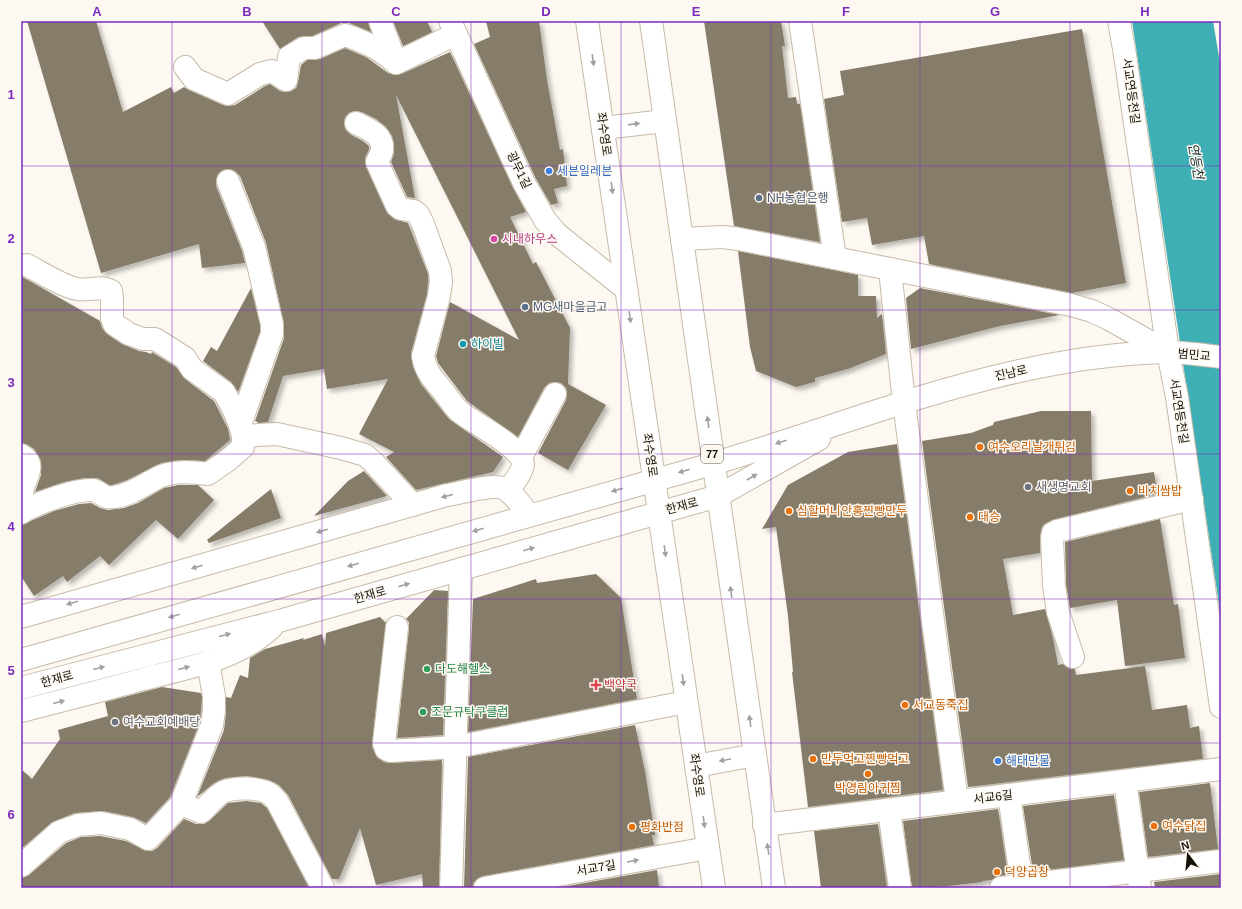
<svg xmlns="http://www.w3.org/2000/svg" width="1242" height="909" font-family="Arial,'Noto Sans KR',sans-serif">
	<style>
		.water { fill: #3fafb6 }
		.building { fill: #867c6a; filter: url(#shadow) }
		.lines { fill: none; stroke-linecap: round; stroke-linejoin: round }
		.minor-casing { stroke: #c6bba8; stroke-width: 24 }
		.major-casing { stroke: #c6bba8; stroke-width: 24 }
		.minor { stroke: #fff; stroke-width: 22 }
		.major { stroke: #fff; stroke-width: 22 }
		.oneway { fill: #a1a09d }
		.grid { fill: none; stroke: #7b2cbf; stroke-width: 1; stroke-opacity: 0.55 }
		.shop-dot { fill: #3f7fe0; stroke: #fdf8f1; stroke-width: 1.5 }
		.service-dot { fill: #5c6f8a; stroke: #fdf8f1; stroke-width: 1.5 }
		.hotel-dot { fill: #d1479c; stroke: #fdf8f1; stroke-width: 1.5 }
		.culture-dot { fill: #0f9aa8; stroke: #fdf8f1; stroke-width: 1.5 }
		.food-dot { fill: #e8710a; stroke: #fdf8f1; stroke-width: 1.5 }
		.worship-dot { fill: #6b7280; stroke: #fdf8f1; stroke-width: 1.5 }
		.leisure-dot { fill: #2e9e5b; stroke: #fdf8f1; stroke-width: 1.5 }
		.health-dot { fill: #e0444e; stroke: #fdf8f1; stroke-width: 1.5 }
		.labels { text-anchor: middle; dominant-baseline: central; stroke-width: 3; stroke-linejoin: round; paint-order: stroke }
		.shield { fill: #fdf8f1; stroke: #5b564f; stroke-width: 1 }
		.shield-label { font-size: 11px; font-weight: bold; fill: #15110a }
		.street-label { font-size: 12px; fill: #15110a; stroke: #fdf8f1 }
		.shop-label { font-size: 12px; fill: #366cbe; stroke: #fdf8f1; text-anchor: start }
		.service-label { font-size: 12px; fill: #4e5e75; stroke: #fdf8f1; text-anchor: start }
		.hotel-label { font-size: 12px; fill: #b23c85; stroke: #fdf8f1; text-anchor: start }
		.culture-label { font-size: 12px; fill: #0d838f; stroke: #fdf8f1; text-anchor: start }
		.food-label { font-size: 12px; fill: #c56008; stroke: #fdf8f1; text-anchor: start }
		.worship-label { font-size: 12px; fill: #5b616d; stroke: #fdf8f1; text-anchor: start }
		.leisure-label { font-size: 12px; fill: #27864d; stroke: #fdf8f1; text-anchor: start }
		.health-label { font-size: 12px; fill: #be3a42; stroke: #fdf8f1; text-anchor: start }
		.water-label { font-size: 13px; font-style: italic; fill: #152e30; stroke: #fdf8f1 }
		.neatline { fill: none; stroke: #7b2cbf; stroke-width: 1.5 }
		.grid-label { font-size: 13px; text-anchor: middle; font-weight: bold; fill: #7b2cbf }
	</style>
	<defs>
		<filter id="shadow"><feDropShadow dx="3.5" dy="3.5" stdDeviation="2" flood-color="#0004"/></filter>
	</defs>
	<rect width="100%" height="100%" fill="#fdf8f1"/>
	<polygon class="water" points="1132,21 1213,21 1221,69 1221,618"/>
	<g class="building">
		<polygon points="27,21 96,21 123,112 171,87 174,93 184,87 189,90 223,105 229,106 235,105 265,86 270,84 280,91 285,92 291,91 296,88 298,82 301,65 307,60 320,59 345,48 366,57 388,73 395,75 401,74 450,52 513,188 526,212 510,217 533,264 536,262 570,328 568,384 606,405 568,470 538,453 566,400 567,393 566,388 561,383 554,382 549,383 544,388 518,437 467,401 438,363 436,356 450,302 519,340 396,95 415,198 407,197 391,162 394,153 394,144 392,136 386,127 376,119 362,112 356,111 350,112 345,117 344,124 346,130 350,134 363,141 369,146 369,149 365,158 366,167 386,211 394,219 408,223 428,274 428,282 427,294 411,353 413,367 421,384 449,419 503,457 493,472 416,490 386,457 394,452 359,434 388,379 327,389 324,369 283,376 268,422 259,423 255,421 284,338 284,324 266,243 240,176 235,171 229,169 223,170 218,174 216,180 216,186 242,251 245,263 202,268 199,244 101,273"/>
		<polygon points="262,21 368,21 371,32 349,23 341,23 312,36 298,37 280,49"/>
		<polygon points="393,21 427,21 432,32 403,46"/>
		<polygon points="486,21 539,21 547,80 560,150 563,149 567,186 554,189 558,203 551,205 535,177 474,44 490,37"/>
		<polygon points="704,21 781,21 785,46 782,46 788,98 796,97 797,104 800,104 820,242 734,226"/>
		<polygon points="1082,29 1126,283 1072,293 929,264 924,236 872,245 867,218 842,222 824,99 844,95 840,71"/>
		<polygon points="738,251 858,275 858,296 876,296 877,318 882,314 886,354 848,369 815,378 815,382 796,387 756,371 750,347"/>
		<polygon points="21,276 100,321 102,328 107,334 122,344 139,351 146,352 151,354 152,352 176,367 185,379 214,401 228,429 230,440 205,461 182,460 161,463 127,480 112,485 109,485 98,478 85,478 64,482 35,492 41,475 41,461 34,449 28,445 21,443"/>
		<polygon points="251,288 260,325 260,332 238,392 231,382 203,361 211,347 217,351"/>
		<polygon points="920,288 1060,315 1000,326 911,349 906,298"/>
		<polygon points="1041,411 1091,411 1092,481 1154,472 1157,494 1052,520 1043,525 1041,530 1040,538 1040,553 1003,559 1013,615 1045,609 1053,638 1058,665 1063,664 1070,669 1075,669 1076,675 1145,666 1152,710 1187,705 1190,728 1199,726 1203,759 968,787 922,441 971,433 993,425 994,422"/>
		<polygon points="897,444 943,790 808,807 792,672 793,672 788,616 776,527 762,529 788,485 848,452"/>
		<polygon points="364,471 387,496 314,516 348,481"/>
		<polygon points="178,485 198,485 214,500 178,539 156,520 109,565 100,556 67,582 63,576 34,596 21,576 21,525 54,511 79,504 91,503 100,508 108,510 124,508 138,503 164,488"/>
		<polygon points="271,489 281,518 209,543 207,540"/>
		<polygon points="1160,519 1174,605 1178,604 1185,658 1125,666 1117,600 1070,608 1066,585 1065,542"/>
		<polygon points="596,574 621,598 637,699 468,732 473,599 536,579 537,583"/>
		<polygon points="434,590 448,591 443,735 397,738 409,628 409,622 406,619"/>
		<polygon points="380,617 386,623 372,742 372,747 377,757 384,762 390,763 442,760 439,888 423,888 422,874 376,885 360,828 339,879 332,879 288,795 279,785 269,780 247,776 225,778 214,783 197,797 224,730 226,712 226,697 231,698 240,675 248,678 250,658 265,649 304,638 303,640 322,634 325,646 326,633"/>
		<polygon points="162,687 201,693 202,697 200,722 170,797 146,823 133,817 103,811 74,813 51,823 21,849 21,769 32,779 60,739 58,730 108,716 105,702"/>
		<polygon points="635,725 645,771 655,835 652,835 654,845 483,876 477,879 473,883 473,888 464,888 468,757"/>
		<polygon points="1210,783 1218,849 1148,857 1139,792"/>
		<polygon points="1114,795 1124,860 1033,872 1023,806"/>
		<polygon points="246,801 261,803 267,808 309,888 21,888 21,878 29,875 66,843 81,837 100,836 126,841 147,851 152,851 157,848 184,819 196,824 204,824 209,821 228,803"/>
		<polygon points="998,809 1008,875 999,876 992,880 982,881 983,882 931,888 912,888 903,821"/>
		<polygon points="878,824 887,888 821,888 814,831"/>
		<polygon points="657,870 659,888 556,888"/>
		<polygon points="1221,874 1221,888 1155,888 1154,882"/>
	</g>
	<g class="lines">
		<defs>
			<g id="minor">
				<polyline points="380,21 396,63"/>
				<polyline points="450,21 506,144 524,183 545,220 557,234 626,289"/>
				<polyline points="800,21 835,258"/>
				<polyline points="1119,21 1125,55 1168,352 1177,397 1221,707"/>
				<path d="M185,67L194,79L228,94L260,74L272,71L286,80L289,57L304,48H315L345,35C366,42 380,49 396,63L456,34"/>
				<path d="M356,123C367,129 384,134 382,150C382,154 378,158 377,162L397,206L401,209L414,211L418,214L423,224L440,271L441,282L439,296L423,356C426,375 436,381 446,395C451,401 454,407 460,412C473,423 522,447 523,464C523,471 512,485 508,491"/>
				<polyline points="228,181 254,247 272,324 272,334 240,425"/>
				<polyline points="682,239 723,237 739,239 1071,305 1092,311 1109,319 1168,352"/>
				<polyline points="890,269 904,403 957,801"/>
				<polyline points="243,436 277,434 341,448 365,455 373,462 413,505"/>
				<path d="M21,455C39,465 23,480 22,493C21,498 25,504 27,509L21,513"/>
				<polyline points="521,457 555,394"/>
				<path d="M27,509C42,502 75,489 92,490C101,491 102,499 114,497C131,495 145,484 159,477C173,470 193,472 208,474L228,460L243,447V436L240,425L233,408L224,392L192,369L185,358L155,339H143L129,334L114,324L112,318V297L111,291C100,285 89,291 77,289C62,286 40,272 27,265"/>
				<path d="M21,617L447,495C460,493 492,484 503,488C514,493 522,507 529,515"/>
				<polyline points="397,627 384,743 386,749 390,751 456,747 686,702"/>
				<polyline points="1073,657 1058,612 1054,586 1052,538 1053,533 1057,531 1192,499"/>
				<path d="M21,660C251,594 482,531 712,464C861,420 1007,356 1165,352C1183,352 1203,355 1221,357"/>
				<polyline points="21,688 279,621 718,496 819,439"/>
				<path d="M21,711C61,701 100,691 140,680C185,668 236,661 272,627"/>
				<polyline points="1125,781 1140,888"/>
				<polyline points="1009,795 1022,885"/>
				<polyline points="181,804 212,725 214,710 214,696 208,662"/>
				<polyline points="889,810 900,888"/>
				<polyline points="764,825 1221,769"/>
				<path d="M21,866L59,832L78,825L101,823L130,829L148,839L181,804L201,812C208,806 215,796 223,792C234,787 259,787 270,794C272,795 275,799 277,801L323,888"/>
				<polyline points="451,888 461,569"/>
				<polyline points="485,888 708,848"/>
				<polyline points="1001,888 1221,861"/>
			</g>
			<g id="major">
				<polyline points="587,21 714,888"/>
				<polyline points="651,21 774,888"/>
				<polyline points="603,128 665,121"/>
				<polyline points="696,766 755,755"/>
			</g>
		</defs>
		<use href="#minor" class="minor-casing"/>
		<use href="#major" class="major-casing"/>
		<use href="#minor" class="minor"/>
		<use href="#major" class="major"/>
	</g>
	<defs><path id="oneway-solid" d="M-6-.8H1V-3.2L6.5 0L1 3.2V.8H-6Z"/></defs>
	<g class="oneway">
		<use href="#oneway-solid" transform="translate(593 60) rotate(82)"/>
		<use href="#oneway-solid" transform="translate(634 124) rotate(-7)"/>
		<use href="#oneway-solid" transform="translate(612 188) rotate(82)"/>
		<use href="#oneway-solid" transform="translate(630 317) rotate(82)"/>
		<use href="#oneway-solid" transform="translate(708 422) rotate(-98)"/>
		<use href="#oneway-solid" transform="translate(781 442) rotate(162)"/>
		<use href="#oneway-solid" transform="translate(684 471) rotate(164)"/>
		<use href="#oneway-solid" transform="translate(752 477) rotate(-30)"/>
		<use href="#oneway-solid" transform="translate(617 490) rotate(164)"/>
		<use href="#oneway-solid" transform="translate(447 496) rotate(166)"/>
		<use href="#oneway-solid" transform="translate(478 530) rotate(164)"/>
		<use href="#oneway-solid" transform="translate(322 531) rotate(164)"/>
		<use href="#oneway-solid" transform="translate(529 549) rotate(-16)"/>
		<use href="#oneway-solid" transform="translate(665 551) rotate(82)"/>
		<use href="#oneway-solid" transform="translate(353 565) rotate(164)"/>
		<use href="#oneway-solid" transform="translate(197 567) rotate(164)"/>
		<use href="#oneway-solid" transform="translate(404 585) rotate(-16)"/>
		<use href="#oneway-solid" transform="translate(731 592) rotate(-98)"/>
		<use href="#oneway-solid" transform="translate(72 603) rotate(164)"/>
		<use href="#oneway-solid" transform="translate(174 616) rotate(164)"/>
		<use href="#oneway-solid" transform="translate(225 635) rotate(-15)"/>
		<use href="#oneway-solid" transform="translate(99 668) rotate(-15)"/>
		<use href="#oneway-solid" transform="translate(184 668) rotate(-15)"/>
		<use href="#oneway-solid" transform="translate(683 680) rotate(82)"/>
		<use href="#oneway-solid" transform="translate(59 702) rotate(-15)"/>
		<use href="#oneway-solid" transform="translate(750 721) rotate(-98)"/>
		<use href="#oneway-solid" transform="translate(725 760) rotate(170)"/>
		<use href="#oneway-solid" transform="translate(704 822) rotate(82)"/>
		<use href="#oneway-solid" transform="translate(768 849) rotate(-98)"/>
		<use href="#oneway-solid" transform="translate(633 861) rotate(-10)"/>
	</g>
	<path class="grid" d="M172,21V888M322,21V888M471,21V888M621,21V888M771,21V888M920,21V888M1070,21V888M21,166H1221M21,310H1221M21,454H1221M21,599H1221M21,743H1221"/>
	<g class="shop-dot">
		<circle cx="549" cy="171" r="4"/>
		<circle cx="998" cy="761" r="4"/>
	</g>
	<g class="service-dot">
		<circle cx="759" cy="198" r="4"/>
		<circle cx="525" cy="307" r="4"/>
	</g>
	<circle class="hotel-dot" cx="494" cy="239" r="4"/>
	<circle class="culture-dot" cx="463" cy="344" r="4"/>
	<g class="food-dot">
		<circle cx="980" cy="447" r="4"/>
		<circle cx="1130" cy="491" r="4"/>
		<circle cx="789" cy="511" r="4"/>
		<circle cx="970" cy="517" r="4"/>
		<circle cx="905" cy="705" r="4"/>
		<circle cx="813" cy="759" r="4"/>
		<circle cx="868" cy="774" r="4"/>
		<circle cx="1154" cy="826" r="4"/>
		<circle cx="632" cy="827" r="4"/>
		<circle cx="997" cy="872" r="4"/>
	</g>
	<g class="worship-dot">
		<circle cx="1028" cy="487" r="4"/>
		<circle cx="115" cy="722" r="4"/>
	</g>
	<g class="leisure-dot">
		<circle cx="427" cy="669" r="4"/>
		<circle cx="423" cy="712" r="4"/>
	</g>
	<path class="health-dot" d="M594 679h4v4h4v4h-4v4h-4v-4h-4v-4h4z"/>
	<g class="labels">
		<rect class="shield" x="701" y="445" width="22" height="18" rx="3"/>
		<g class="shield-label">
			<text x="712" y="454">77</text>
		</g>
		<g class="street-label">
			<text transform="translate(1131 91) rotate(82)">서교연등천길</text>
			<text transform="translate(604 134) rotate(82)">좌수영로</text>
			<text transform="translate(519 170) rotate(64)">광무1길</text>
			<text transform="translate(1194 355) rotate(5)">범민교</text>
			<text transform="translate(1011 373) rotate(-13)">진남로</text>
			<text transform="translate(1179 411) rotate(81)">서교연등천길</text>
			<text transform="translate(650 455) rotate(82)">좌수영로</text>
			<text transform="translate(682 506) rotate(-15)">한재로</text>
			<text transform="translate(370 595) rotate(-16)">한재로</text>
			<text transform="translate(57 679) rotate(-15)">한재로</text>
			<text transform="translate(697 775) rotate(82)">좌수영로</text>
			<text transform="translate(993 797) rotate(-7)">서교6길</text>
			<text transform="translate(596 868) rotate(-10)">서교7길</text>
		</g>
		<g class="shop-label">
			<text x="557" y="171">세븐일레븐</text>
			<text x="1006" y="761">해태만물</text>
		</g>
		<g class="service-label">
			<text x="767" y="198">NH농협은행</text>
			<text x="533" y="307">MG새마을금고</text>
		</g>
		<g class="hotel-label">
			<text x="502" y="239">시내하우스</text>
		</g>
		<g class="culture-label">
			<text x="471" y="344">하이빌</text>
		</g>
		<g class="food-label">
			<text x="988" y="447">여수오리날개튀김</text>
			<text x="1138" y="491">비치쌈밥</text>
			<text x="797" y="511">심할머니안흥찐빵만두</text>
			<text x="978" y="517">대승</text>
			<text x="913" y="705">서교동죽집</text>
			<text x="821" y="759">만두먹고찐빵먹고</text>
			<text x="868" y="788" text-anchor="middle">박영림아귀찜</text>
			<text x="1162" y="826">여수닭집</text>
			<text x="640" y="827">평화반점</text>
			<text x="1005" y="872">덕양곱창</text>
		</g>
		<g class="worship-label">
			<text x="1036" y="487">새생명교회</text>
			<text x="123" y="722">여수교회예배당</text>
		</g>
		<g class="leisure-label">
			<text x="435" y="669">다도해헬스</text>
			<text x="431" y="712">조문규탁구클럽</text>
		</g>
		<g class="health-label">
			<text x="604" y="685">백약국</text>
		</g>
		<g class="water-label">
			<text transform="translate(1196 161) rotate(80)">연등천</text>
		</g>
	</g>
	<rect width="1242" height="909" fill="none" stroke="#fdf8f1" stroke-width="44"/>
	<g transform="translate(1188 855) rotate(344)" stroke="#fdf8f1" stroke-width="3" paint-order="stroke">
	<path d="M0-3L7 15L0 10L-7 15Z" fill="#15110a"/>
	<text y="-6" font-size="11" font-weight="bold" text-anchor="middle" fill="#15110a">N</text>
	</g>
	<rect x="22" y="22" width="1198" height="865" class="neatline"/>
	<g class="grid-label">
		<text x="97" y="16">A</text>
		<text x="247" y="16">B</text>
		<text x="396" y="16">C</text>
		<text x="546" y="16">D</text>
		<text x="696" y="16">E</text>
		<text x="846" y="16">F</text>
		<text x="995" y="16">G</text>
		<text x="1145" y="16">H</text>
		<text x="11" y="99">1</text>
		<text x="11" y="243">2</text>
		<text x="11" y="387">3</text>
		<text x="11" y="531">4</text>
		<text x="11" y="675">5</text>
		<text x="11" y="819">6</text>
	</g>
</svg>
